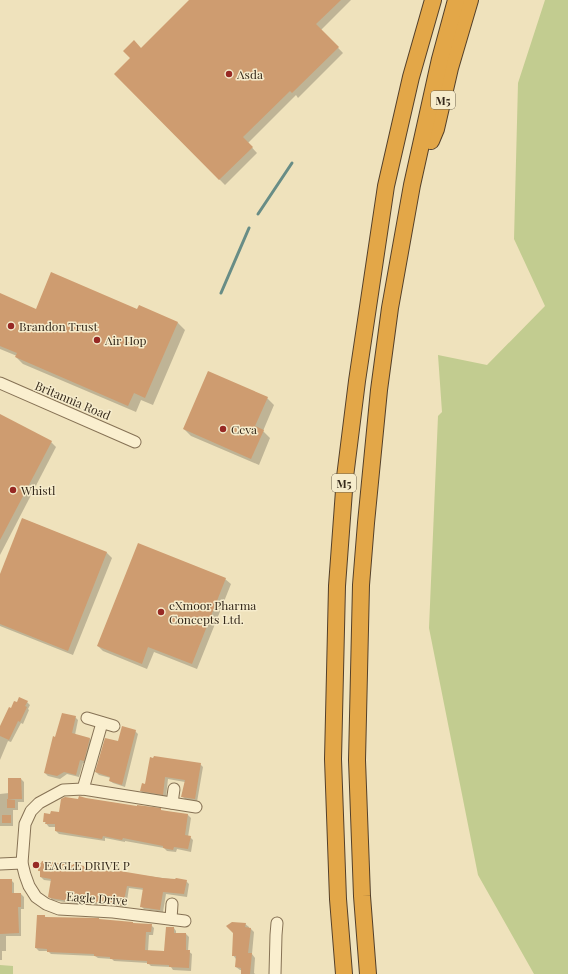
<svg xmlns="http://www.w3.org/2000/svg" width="568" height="974" font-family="'Playfair Display',serif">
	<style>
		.green { fill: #c2cc90 }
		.shadow { fill: #0003 }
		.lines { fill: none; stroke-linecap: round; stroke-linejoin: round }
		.stream { stroke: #688d86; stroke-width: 3 }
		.building { fill: #ce9c70 }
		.minor-casing { stroke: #867255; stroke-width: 13 }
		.highway-casing { stroke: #54402a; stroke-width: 18 }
		.minor { stroke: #faefcf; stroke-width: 11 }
		.highway { stroke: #e3a748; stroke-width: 16 }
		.poi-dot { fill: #972924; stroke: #f6eccc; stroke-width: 1.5 }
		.labels { text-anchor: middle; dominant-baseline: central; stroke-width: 3; stroke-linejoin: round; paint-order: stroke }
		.shield { fill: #f6eccc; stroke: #6f6450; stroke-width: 1 }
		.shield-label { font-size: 11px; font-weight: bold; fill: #35291b }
		.poi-label { font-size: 12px; fill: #35291b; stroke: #f6eccc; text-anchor: start }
		.street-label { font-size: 12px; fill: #35291b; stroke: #f6eccc }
	</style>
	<rect width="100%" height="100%" fill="#efe2bc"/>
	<g class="green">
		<polygon points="545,0 568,0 568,974 534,974 478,875 429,628 438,416 442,412 438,355 487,365 545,306 514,239 518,83"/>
		<polygon points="0,965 13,966 13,974 0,974"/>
	</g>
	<g class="shadow">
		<polygon points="191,0 351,0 321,30 343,53 298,98 296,95 248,143 257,153 225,185 115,74"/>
		<polygon points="0,294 36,310 178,323 185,330 153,405 141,400 136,412 23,364 16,357 17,356 0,349"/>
		<polygon points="267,398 274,405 263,431 270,438 259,465 191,436 184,429"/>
		<polygon points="0,415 51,442 56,447 0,555"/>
		<polygon points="23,519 107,553 112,558 73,655 0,626 0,577"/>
		<polygon points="225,579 231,584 197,669 154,652 147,669 103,651 98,646"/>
		<polygon points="27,702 30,705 28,709 29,710 23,724 21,723 11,742 8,741 0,760 0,728 11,710"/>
		<polygon points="75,717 78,720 75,735 90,739 93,742 87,763 83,763 79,777 67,774 60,779 48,776 45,773 56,738"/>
		<polygon points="135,731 138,734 125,787 113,783 110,781 111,778 99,775 96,772 119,742"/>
		<polygon points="151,758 200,764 203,767 197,802 186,800 183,797 185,782 168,779 166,797 144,794 141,791 146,785"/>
		<polygon points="21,779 24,782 24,802 18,802 18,810 13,810 13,826 0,826 0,794 9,793"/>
		<polygon points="162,811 188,815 191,818 188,837 190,837 193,840 191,852 177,849 176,852 167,851 164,848 125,841 125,842 105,838 105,841 59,834 56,831 56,827 49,827 44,821 51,815 59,813"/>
		<polygon points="85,868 186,881 189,884 187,897 166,894 163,912 144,909 141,906 144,890 129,888 126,907 104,903 104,906 84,902 83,905 52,900 50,897 52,881 44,880 41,877 41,873 39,870"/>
		<polygon points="0,880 11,880 14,883 14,894 21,894 24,897 24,909 21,909 21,936 6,936 6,951 2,951 2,960 0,960"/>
		<polygon points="44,916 47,918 133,923 135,924 151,925 154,928 153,935 149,935 148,951 165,952 174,928 176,931 176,934 186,934 189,937 188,951 192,954 191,971 173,970 171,967 151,966 148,963 114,961 112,959 98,958 95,956 51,954 48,951 39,951 36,948"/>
		<polygon points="245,924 249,927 249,929 251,929 254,932 252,954 255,958 254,973 255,974 242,974 242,970 240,970 236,967 236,959 233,955"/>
	</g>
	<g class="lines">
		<g class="stream">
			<polyline points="258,214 292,163"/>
			<polyline points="221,293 249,228"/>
		</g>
	</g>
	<g class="building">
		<polygon points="189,0 341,0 316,24 339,47 292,93 290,91 243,137 253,147 219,180 114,74 130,58 123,51 134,40 141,48"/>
		<polygon points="51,272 137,309 139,305 178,322 145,398 134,393 128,406 15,357 17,353 0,346 0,293 36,309"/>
		<polygon points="208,371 268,397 255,426 264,430 251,459 183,429"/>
		<polygon points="0,414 52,441 0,540"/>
		<polygon points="22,518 107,552 68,651 0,624 0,574"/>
		<polygon points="138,543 226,578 192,664 148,647 142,664 97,646"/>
		<polygon points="19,697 28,701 25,706 27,707 20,722 18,721 9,740 0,736 0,726 9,707 11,708 14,701 17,702"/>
		<polygon points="62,713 76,716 72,733 90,738 84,761 80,760 76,775 64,772 57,776 44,773 53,736 55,737"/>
		<polygon points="122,726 136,730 122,785 109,781 110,777 95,772 105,738 118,741"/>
		<polygon points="154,756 201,763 195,799 181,797 185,780 165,777 163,795 140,791 142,783 145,784 150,757 153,758"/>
		<polygon points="8,778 21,778 22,799 8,799"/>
		<polygon points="79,796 86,798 137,806 137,805 161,808 161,810 167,811 188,814 185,835 191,836 188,849 174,847 173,850 163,848 163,846 123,838 122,840 103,836 102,839 55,831 55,824 45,824 46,822 43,822 44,813 50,814 51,811 59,812 61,799 65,797 78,799"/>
		<polygon points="7,799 15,800 15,808 7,808"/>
		<rect x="2" y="815" width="9" height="8"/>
		<polygon points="42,861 73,865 73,864 84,866 84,867 114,872 114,870 162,878 175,879 176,878 187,880 184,894 163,892 160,910 140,907 143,888 127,886 123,905 102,901 101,903 81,900 81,903 50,898 48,897 51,879 40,877 40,871 38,871 39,863 41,863"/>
		<polygon points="0,879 12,879 12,893 21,893 21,907 18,907 19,933 0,934"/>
		<polygon points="37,915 45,915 45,917 99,918 99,919 133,922 133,923 152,924 151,932 146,932 145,950 164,951 166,927 174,927 174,933 186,933 186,950 190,950 189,968 169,967 169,965 147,964 147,961 110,959 110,957 94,956 94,954 47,952 47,949 35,948"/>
		<polygon points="232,922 246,923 245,927 251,928 248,953 252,953 250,974 241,974 241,968 235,967 236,956 232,956 233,933 226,926"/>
	</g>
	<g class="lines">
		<defs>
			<g id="minor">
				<polyline points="0,383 135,442"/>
				<polyline points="87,718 114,726"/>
				<polyline points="83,789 102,723"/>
				<polyline points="172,803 174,789"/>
				<polyline points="0,864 22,863"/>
				<polyline points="171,919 172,904"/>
				<polyline points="185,921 113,912 59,909 46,904 36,897 29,886 25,875 22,863 25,824 31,811 39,803 63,790 83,789 196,807"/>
				<polyline points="275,974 276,935 277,923"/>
			</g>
			<g id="highway">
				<polyline points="431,141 436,129 450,68 470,0"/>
				<polyline points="344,974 338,899 333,759 337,586 345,477 357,381 386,186 411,77 433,0"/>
				<polyline points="368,974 362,896 357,760 361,585 366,523 379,390 390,308 412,185 440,59 456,0"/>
			</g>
		</defs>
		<use href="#minor" class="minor-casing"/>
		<use href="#highway" class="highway-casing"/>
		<use href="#minor" class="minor"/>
		<use href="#highway" class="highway"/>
	</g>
	<g class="poi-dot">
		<circle cx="229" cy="74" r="4"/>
		<circle cx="11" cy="326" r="4"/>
		<circle cx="97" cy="340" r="4"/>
		<circle cx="223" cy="429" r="4"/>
		<circle cx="13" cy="490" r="4"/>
		<circle cx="161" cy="612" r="4"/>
		<circle cx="36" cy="865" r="4"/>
	</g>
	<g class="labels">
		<g class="shield">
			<rect x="431" y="91" width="24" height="18" rx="3"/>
			<rect x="332" y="474" width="24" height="18" rx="3"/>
		</g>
		<g class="shield-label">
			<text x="443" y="100">M5</text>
			<text x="344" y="483">M5</text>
		</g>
		<g class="poi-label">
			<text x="237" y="74">Asda</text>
			<text x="19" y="326">Brandon Trust</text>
			<text x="105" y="340">Air Hop</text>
			<text x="231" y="429">Ceva</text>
			<text x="21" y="490">Whistl</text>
			<text x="169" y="605">eXmoor Pharma<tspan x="169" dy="14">Concepts Ltd.</tspan></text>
			<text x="44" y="865">EAGLE DRIVE P</text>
		</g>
		<g class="street-label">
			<text transform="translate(73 400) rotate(23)">Britannia Road</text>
			<text transform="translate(97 898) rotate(4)">Eagle Drive</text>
		</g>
	</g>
</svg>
